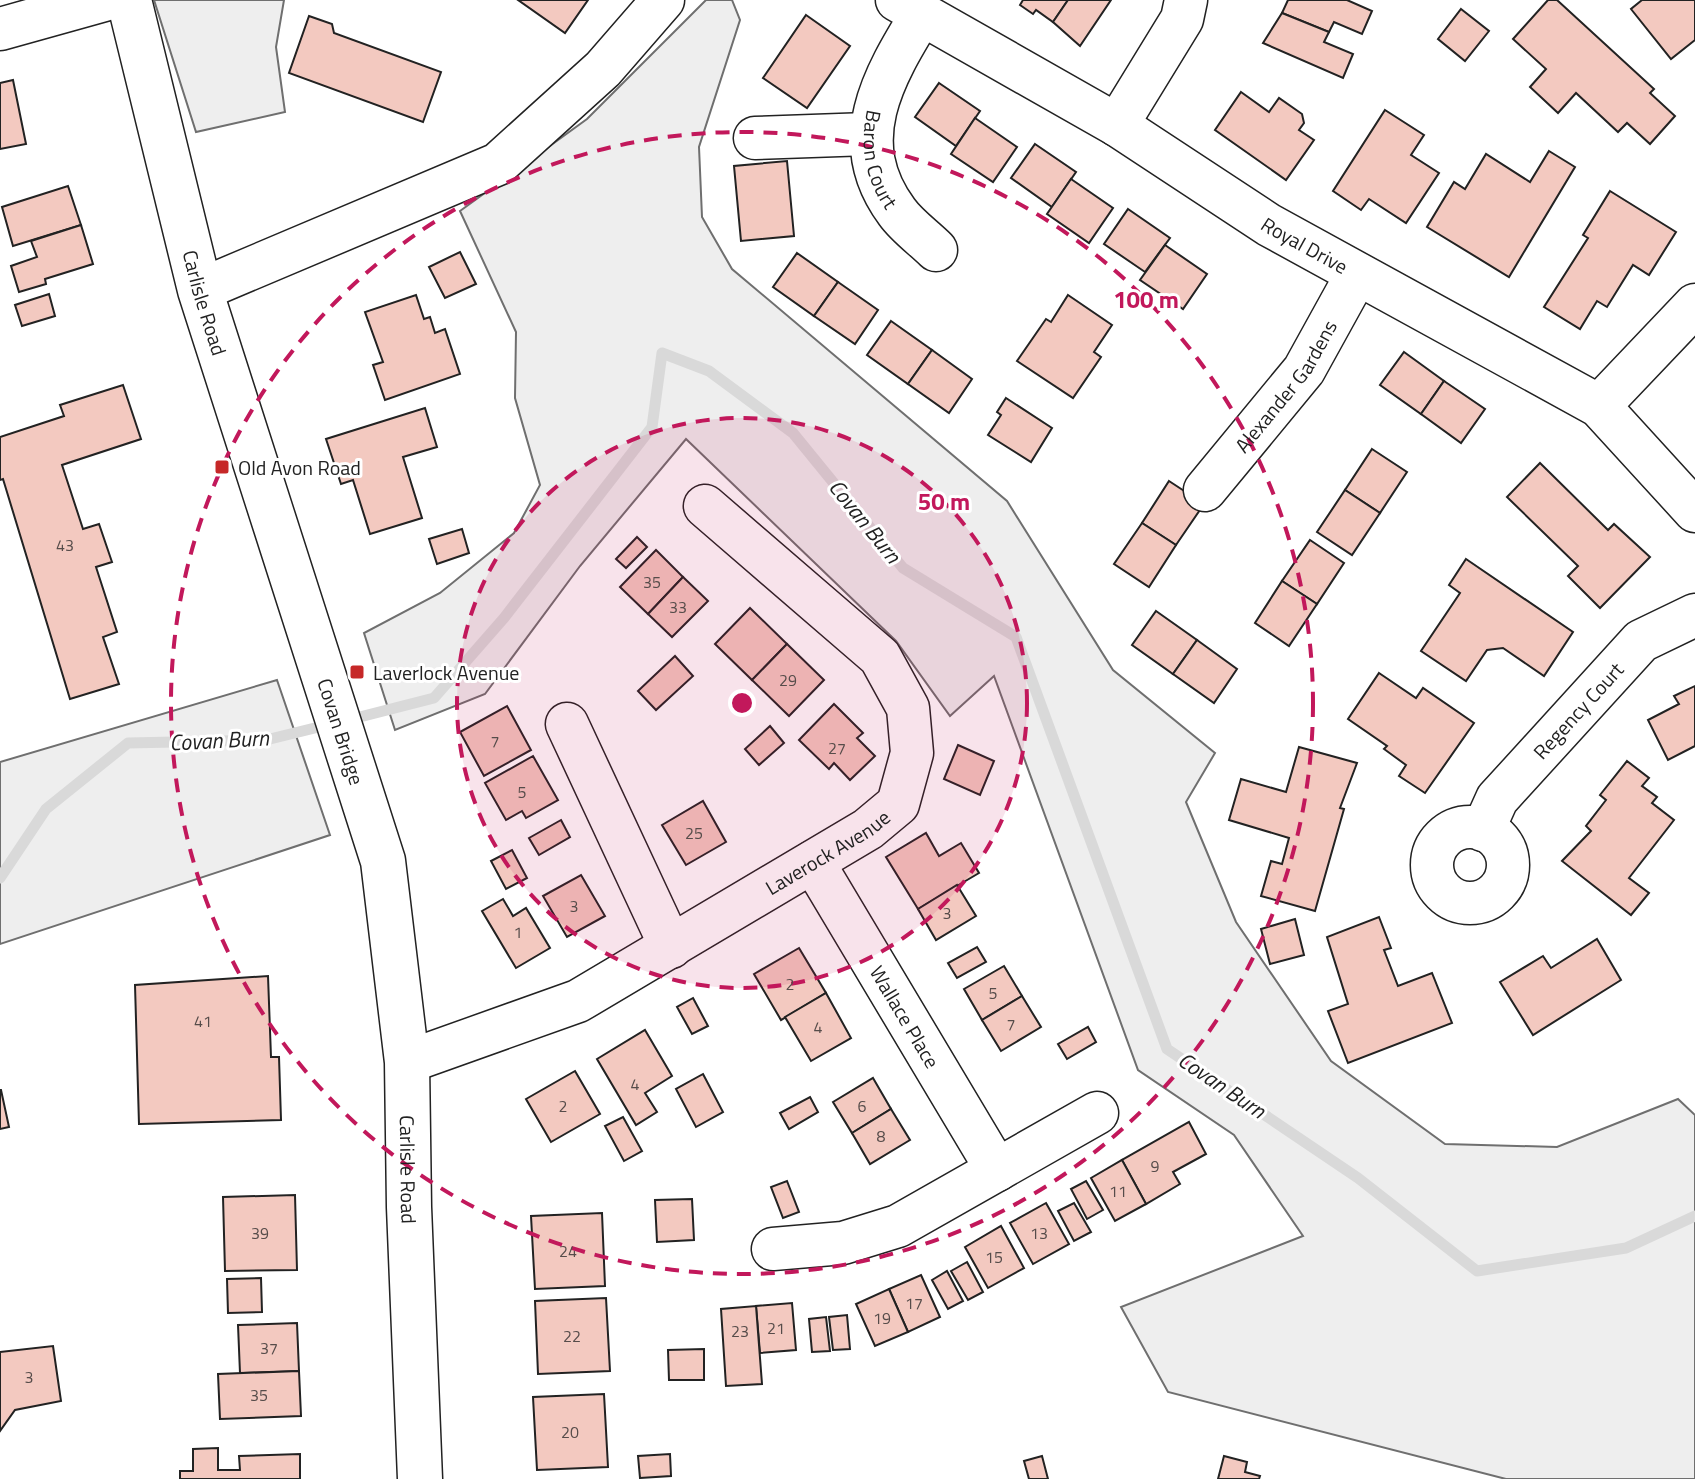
<svg xmlns="http://www.w3.org/2000/svg" width="1695" height="1479" font-family="'Titillium Web',sans-serif">
	<style>
		.green { fill: #eee; stroke: #6f6f6f; stroke-width: 2 }
		.lines { fill: none; stroke-linecap: round; stroke-linejoin: round }
		.stream { stroke: #d9d9d9; stroke-width: 11 }
		.building { fill: #f3c9c0; stroke: #222; stroke-width: 2 }
		.minor-casing { stroke: #222; stroke-width: 45 }
		.major-casing { stroke: #222; stroke-width: 47 }
		.minor { stroke: #fff; stroke-width: 42 }
		.major { stroke: #fff; stroke-width: 44 }
		.ring { fill: none; stroke: #c2185b; stroke-width: 4; stroke-dasharray: 14 10 }
		.poi-dot { fill: #c62828; stroke: #fff; stroke-width: 3 }
		.labels { text-anchor: middle; dominant-baseline: central; stroke-width: 6; stroke-linejoin: round; paint-order: stroke }
		.number-label { font-size: 16px; fill: #564c4a }
		.street-label { font-size: 20px; fill: #222; stroke: #fff }
		.poi-label { font-size: 20px; fill: #222; stroke: #fff; text-anchor: start }
		.water-label { font-size: 22px; font-style: italic; fill: #222; stroke: #fff }
		.centre { fill: #c2185b; stroke: #fff; stroke-width: 4 }
		.ring-label { font-size: 24px; text-anchor: middle; font-weight: bold; fill: #c2185b; stroke: #fff; stroke-width: 6; stroke-linejoin: round; paint-order: stroke }
	</style>
	<rect width="100%" height="100%" fill="#fff"/>
	<g class="green">
		<polygon points="154,0 284,0 276,47 285,112 196,132"/>
		<polygon points="706,0 732,0 740,20 699,147 702,217 732,269 1007,501 1113,670 1215,753 1186,802 1236,922 1331,1061 1445,1144 1557,1147 1678,1099 1695,1115 1695,1479 1506,1479 1168,1392 1121,1307 1303,1236 1234,1135 1138,1070 994,676 950,716 896,641 686,439 580,566 485,694 395,730 364,633 440,593 514,533 540,485 515,398 516,332 460,211 587,119"/>
		<polygon points="277,680 330,835 0,944 0,762"/>
	</g>
	<g class="lines">
		<g class="stream">
			<polyline points="348,720 434,698 504,618 652,427 662,353 709,371 793,433 903,568 1016,637 1167,1049 1358,1178 1477,1271 1626,1248 1695,1216"/>
			<polyline points="0,878 46,809 128,743 266,740 331,724"/>
		</g>
	</g>
	<g class="building">
		<polygon points="518,0 588,0 565,33"/>
		<polygon points="1023,0 1068,0 1053,22 1036,10 1033,14 1020,5"/>
		<polygon points="1068,0 1111,0 1080,46 1053,22"/>
		<polygon points="1288,0 1347,0 1372,11 1362,34 1334,22 1329,32 1282,13"/>
		<polygon points="1548,0 1557,0 1654,89 1650,93 1675,116 1650,144 1627,123 1618,132 1576,93 1558,113 1530,87 1546,69 1513,39"/>
		<polygon points="1642,0 1695,0 1695,40 1671,59 1631,9"/>
		<polygon points="1461,9 1489,31 1465,61 1438,39"/>
		<polygon points="1282,13 1329,32 1324,42 1353,54 1343,78 1263,43"/>
		<polygon points="806,15 850,46 807,108 763,78"/>
		<polygon points="309,16 332,24 334,33 441,72 423,122 289,73"/>
		<polygon points="13,80 26,144 0,149 0,83"/>
		<polygon points="939,83 980,111 956,146 915,117"/>
		<polygon points="1241,92 1269,112 1279,98 1302,114 1304,123 1299,130 1314,140 1286,180 1215,130"/>
		<polygon points="1385,110 1424,135 1411,155 1439,173 1406,223 1369,199 1361,210 1333,191"/>
		<polygon points="975,118 1017,147 993,182 951,154"/>
		<polygon points="1035,144 1076,172 1052,207 1011,178"/>
		<polygon points="1549,151 1575,167 1509,277 1427,227 1454,182 1465,189 1486,154 1530,182"/>
		<polygon points="787,161 794,236 741,241 734,166"/>
		<polygon points="1071,179 1113,208 1089,243 1047,214"/>
		<polygon points="68,186 81,225 13,246 2,207"/>
		<polygon points="1610,191 1676,232 1649,275 1633,265 1607,307 1597,301 1580,329 1544,307 1588,238 1583,235"/>
		<polygon points="1128,209 1170,238 1145,272 1104,244"/>
		<polygon points="81,225 93,264 45,279 46,284 19,292 11,266 37,257 31,241"/>
		<polygon points="1165,245 1207,274 1183,309 1140,280"/>
		<polygon points="460,252 476,284 445,298 429,267"/>
		<polygon points="797,253 838,282 814,316 773,287"/>
		<polygon points="838,282 878,310 855,344 814,316"/>
		<polygon points="49,294 55,316 22,326 15,305"/>
		<polygon points="416,295 424,319 430,317 435,333 445,329 460,374 385,400 373,365 383,362 365,312"/>
		<polygon points="1068,295 1112,325 1094,352 1101,357 1073,398 1017,361 1046,319 1051,322"/>
		<polygon points="891,321 932,350 908,384 867,355"/>
		<polygon points="932,350 972,379 949,413 908,384"/>
		<polygon points="1404,352 1444,381 1421,414 1380,385"/>
		<polygon points="1444,381 1485,409 1461,443 1421,414"/>
		<polygon points="123,385 141,439 62,465 83,529 99,524 112,562 96,567 117,632 103,637 119,684 70,699 3,479 0,480 0,437 64,416 60,405"/>
		<polygon points="1006,398 1052,428 1031,462 988,435 1001,415 997,412"/>
		<polygon points="425,408 437,447 403,457 422,518 370,534 353,480 341,484 326,439"/>
		<polygon points="1372,449 1407,472 1380,513 1345,490"/>
		<polygon points="1540,463 1608,530 1614,524 1650,557 1600,608 1568,576 1578,566 1507,497"/>
		<polygon points="1169,481 1204,504 1176,545 1142,523"/>
		<polygon points="1345,490 1380,513 1352,555 1317,532"/>
		<polygon points="1142,523 1176,545 1149,587 1114,564"/>
		<polygon points="462,529 469,553 437,564 429,539"/>
		<polygon points="637,537 647,547 626,568 616,559"/>
		<polygon points="1310,540 1344,563 1317,604 1282,581"/>
		<polygon points="656,550 683,577 648,614 620,587"/>
		<polygon points="1466,559 1573,632 1544,676 1503,648 1487,650 1466,681 1421,651 1460,593 1449,585"/>
		<polygon points="683,577 708,601 672,637 648,614"/>
		<polygon points="1282,581 1317,604 1289,646 1255,623"/>
		<polygon points="750,608 787,644 752,680 715,644"/>
		<polygon points="1156,611 1197,640 1173,674 1132,645"/>
		<polygon points="1197,640 1237,669 1214,703 1173,674"/>
		<polygon points="787,644 824,680 789,716 752,680"/>
		<polygon points="675,656 693,676 656,710 638,691"/>
		<polygon points="1379,673 1416,698 1423,688 1474,723 1425,793 1399,776 1406,765 1384,749 1387,746 1348,719"/>
		<polygon points="1695,686 1695,746 1668,760 1648,720 1679,704 1674,696"/>
		<polygon points="834,704 863,733 857,738 875,756 850,780 834,763 829,769 799,740"/>
		<polygon points="507,706 531,750 484,776 460,732"/>
		<polygon points="770,726 784,743 759,765 745,749"/>
		<polygon points="958,745 994,761 980,795 944,779"/>
		<polygon points="1299,747 1357,763 1340,808 1344,809 1315,911 1261,896 1271,861 1282,864 1289,838 1229,820 1241,779 1286,792"/>
		<polygon points="533,756 558,800 526,818 522,811 506,820 485,783"/>
		<polygon points="1627,761 1649,778 1642,786 1657,797 1652,803 1674,820 1629,878 1649,893 1631,915 1562,861 1591,831 1586,826 1606,800 1600,795"/>
		<polygon points="703,801 726,842 686,865 662,825"/>
		<polygon points="561,820 570,837 539,855 529,838"/>
		<polygon points="926,833 939,856 961,843 979,873 918,909 886,857"/>
		<polygon points="512,850 527,878 506,889 491,861"/>
		<polygon points="581,875 605,916 567,937 543,896"/>
		<polygon points="957,885 976,916 936,940 918,909"/>
		<polygon points="503,899 513,916 526,908 550,948 516,968 482,911"/>
		<polygon points="1379,917 1391,948 1384,950 1398,986 1432,973 1452,1023 1348,1063 1328,1011 1348,1004 1327,937"/>
		<polygon points="1295,919 1304,955 1270,964 1261,929"/>
		<polygon points="1597,939 1621,980 1533,1035 1500,982 1543,956 1551,968"/>
		<polygon points="977,947 986,962 957,978 948,963"/>
		<polygon points="799,948 826,993 781,1020 754,974"/>
		<polygon points="1004,966 1022,996 982,1020 964,989"/>
		<polygon points="268,976 271,1057 279,1057 281,1120 139,1124 135,985"/>
		<polygon points="826,993 851,1038 811,1061 785,1017"/>
		<polygon points="1022,996 1041,1027 1001,1051 982,1020"/>
		<polygon points="693,998 708,1026 692,1034 677,1007"/>
		<polygon points="1088,1027 1096,1042 1067,1059 1058,1044"/>
		<polygon points="645,1030 672,1076 645,1093 657,1112 636,1125 597,1059"/>
		<polygon points="575,1071 600,1114 551,1142 526,1099"/>
		<polygon points="703,1074 723,1112 696,1127 676,1089"/>
		<polygon points="873,1078 891,1109 852,1133 833,1102"/>
		<polygon points="1,1090 9,1127 0,1129 0,1090"/>
		<polygon points="810,1097 818,1112 789,1129 780,1113"/>
		<polygon points="891,1109 910,1140 870,1164 852,1133"/>
		<polygon points="623,1117 642,1151 624,1161 605,1126"/>
		<polygon points="1189,1122 1206,1154 1173,1172 1180,1184 1146,1204 1122,1160"/>
		<polygon points="1122,1160 1146,1204 1115,1221 1091,1178"/>
		<polygon points="787,1181 799,1212 783,1218 771,1187"/>
		<polygon points="1086,1181 1103,1210 1087,1219 1071,1189"/>
		<polygon points="295,1195 297,1270 225,1271 223,1197"/>
		<polygon points="692,1199 694,1240 657,1242 655,1200"/>
		<polygon points="1046,1203 1069,1244 1033,1264 1010,1223"/>
		<polygon points="1074,1203 1091,1232 1074,1241 1058,1211"/>
		<polygon points="602,1213 605,1286 535,1289 531,1216"/>
		<polygon points="1001,1226 1024,1268 988,1288 965,1247"/>
		<polygon points="967,1262 983,1292 968,1300 951,1271"/>
		<polygon points="947,1271 963,1301 948,1309 932,1280"/>
		<polygon points="921,1275 940,1317 908,1332 889,1289"/>
		<polygon points="261,1278 262,1312 228,1313 227,1279"/>
		<polygon points="889,1289 908,1332 875,1346 856,1304"/>
		<polygon points="606,1298 610,1371 538,1374 535,1301"/>
		<polygon points="792,1303 796,1350 760,1353 756,1306"/>
		<polygon points="756,1306 762,1384 726,1386 721,1309"/>
		<polygon points="847,1315 850,1349 833,1350 829,1317"/>
		<polygon points="826,1317 830,1351 812,1352 809,1319"/>
		<polygon points="297,1323 299,1371 240,1373 238,1325"/>
		<polygon points="53,1346 61,1401 15,1410 0,1431 0,1352"/>
		<polygon points="704,1349 704,1380 669,1380 668,1350"/>
		<polygon points="299,1371 301,1416 220,1419 218,1374"/>
		<polygon points="604,1394 608,1467 537,1470 533,1397"/>
		<polygon points="218,1448 218,1470 240,1470 239,1456 300,1454 300,1479 180,1479 180,1471 193,1471 193,1449"/>
		<polygon points="670,1454 671,1476 640,1478 638,1456"/>
		<polygon points="1042,1456 1048,1479 1029,1479 1024,1461"/>
		<polygon points="1224,1456 1247,1462 1245,1472 1260,1476 1259,1479 1218,1479"/>
	</g>
	<g class="lines">
		<defs>
			<g id="minor">
				<path id="s1" d="M897,0L1117,125L1269,225L1599,406L1695,511"/>
				<path id="s2" d="M922,14C883,77 845,142 897,212C907,226 924,238 936,250"/>
				<polyline points="0,29 104,0"/>
				<polyline points="1117,125 1182,19 1186,0"/>
				<polyline points="755,138 868,134"/>
				<polyline points="200,290 498,164 603,69 663,0"/>
				<polyline points="1599,406 1695,305"/>
				<path id="s3" d="M1205,490L1304,370L1357,274"/>
				<polyline points="567,724 671,947"/>
				<circle cx="1470" cy="865" r="38"/>
				<path id="s4" d="M1483,830L1497,799L1641,641L1695,615"/>
				<path id="s5" d="M813,862L997,1170"/>
				<path id="s6" d="M407,1062L578,1001L868,829L898,804L912,753L908,708L880,657L705,506"/>
				<polyline points="773,1249 843,1243 898,1226 1097,1113"/>
			</g>
			<g id="major">
				<path id="s7" d="M129,0L200,290L383,861L407,1062L409,1207L420,1479"/>
			</g>
		</defs>
		<use href="#minor" class="minor-casing"/>
		<use href="#major" class="major-casing"/>
		<use href="#minor" class="minor"/>
		<use href="#major" class="major"/>
	</g>
	<circle cx="742" cy="703" r="285" fill="#c2185b" fill-opacity=".12"/>
	<g class="ring">
		<circle cx="742" cy="703" r="285"/>
		<circle cx="742" cy="703" r="571"/>
	</g>
	<g class="poi-dot">
		<rect x="214" y="459" width="16" height="16" rx="4"/>
		<rect x="349" y="664" width="16" height="16" rx="4"/>
	</g>
	<g class="labels">
		<g class="number-label">
			<text x="65" y="545">43</text>
			<text x="652" y="582">35</text>
			<text x="678" y="607">33</text>
			<text x="788" y="680">29</text>
			<text x="495" y="741">7</text>
			<text x="837" y="748">27</text>
			<text x="522" y="792">5</text>
			<text x="694" y="833">25</text>
			<text x="574" y="906">3</text>
			<text x="947" y="913">3</text>
			<text x="518" y="932">1</text>
			<text x="790" y="984">2</text>
			<text x="993" y="993">5</text>
			<text x="203" y="1021">41</text>
			<text x="1011" y="1024">7</text>
			<text x="818" y="1027">4</text>
			<text x="635" y="1084">4</text>
			<text x="563" y="1106">2</text>
			<text x="862" y="1106">6</text>
			<text x="881" y="1136">8</text>
			<text x="1155" y="1166">9</text>
			<text x="1118" y="1191">11</text>
			<text x="260" y="1233">39</text>
			<text x="1039" y="1233">13</text>
			<text x="568" y="1251">24</text>
			<text x="994" y="1257">15</text>
			<text x="914" y="1303">17</text>
			<text x="882" y="1318">19</text>
			<text x="776" y="1328">21</text>
			<text x="740" y="1331">23</text>
			<text x="572" y="1336">22</text>
			<text x="269" y="1348">37</text>
			<text x="29" y="1377">3</text>
			<text x="259" y="1395">35</text>
			<text x="570" y="1432">20</text>
		</g>
		<g class="street-label">
			<text stroke="none"><textPath href="#s2" startOffset="158">Baron Court</textPath></text>
			<text stroke="none"><textPath href="#s1" startOffset="476">Royal Drive</textPath></text>
			<text stroke="none"><textPath href="#s7" startOffset="312">Carlisle Road</textPath></text>
			<text stroke="none"><textPath href="#s3" startOffset="132">Alexander Gardens</textPath></text>
			<text stroke="none"><textPath href="#s4" startOffset="154">Regency Court</textPath></text>
			<text stroke="none"><textPath href="#s7" startOffset="762">Covan Bridge</textPath></text>
			<text stroke="none"><textPath href="#s6" startOffset="472">Laverock Avenue</textPath></text>
			<text stroke="none"><textPath href="#s5" startOffset="180">Wallace Place</textPath></text>
			<text stroke="none"><textPath href="#s7" startOffset="1208">Carlisle Road</textPath></text>
		</g>
		<g class="poi-label">
			<text x="238" y="467">Old Avon Road</text>
			<text x="373" y="672">Laverlock Avenue</text>
		</g>
		<g class="water-label">
			<text transform="translate(865 521) rotate(51)">Covan Burn</text>
			<text transform="translate(219 740) rotate(-3)">Covan Burn</text>
			<text transform="translate(1222 1085) rotate(34)">Covan Burn</text>
		</g>
	</g>
	<circle cx="742" cy="703" r="12" class="centre"/>
	<g class="ring-label">
		<text x="1146" y="308">100 m</text>
		<text x="944" y="510">50 m</text>
	</g>
</svg>
